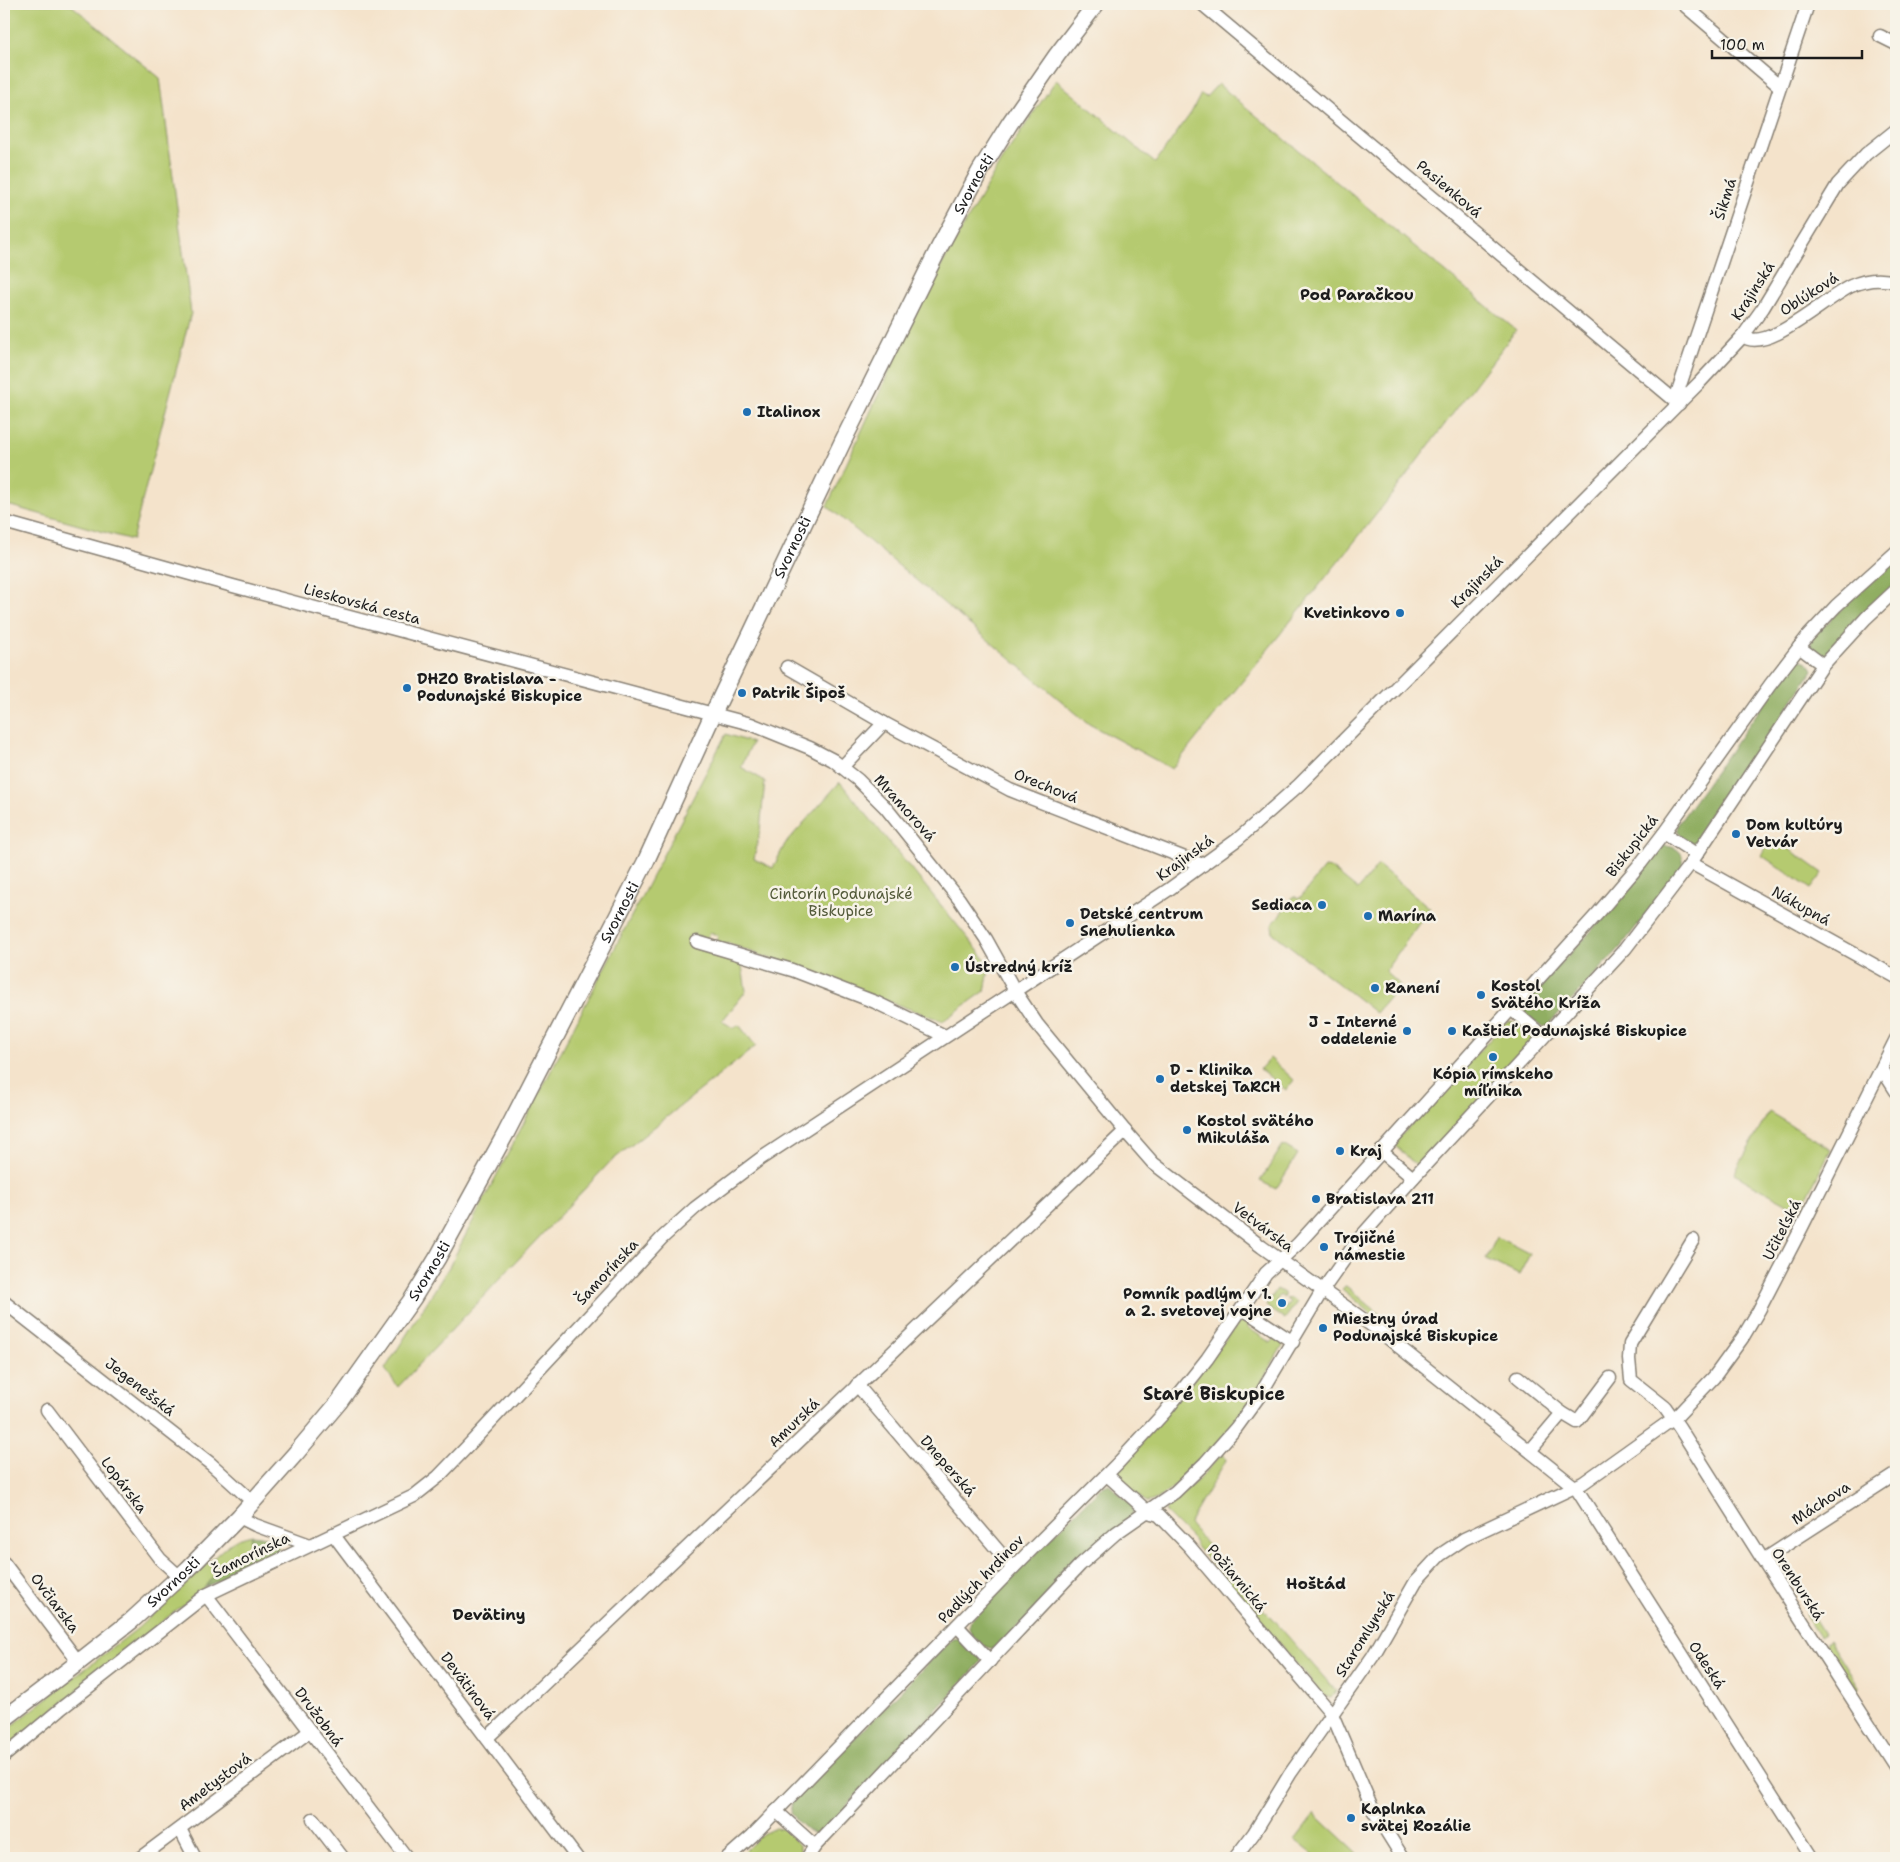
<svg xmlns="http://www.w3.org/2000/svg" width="1900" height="1862" font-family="'Shantell Sans',sans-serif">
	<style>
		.green { fill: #b5ca6f; stroke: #687346 }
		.forest { fill: #90ae62; stroke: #56653f }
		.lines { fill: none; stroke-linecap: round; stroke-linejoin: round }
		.minor-casing { stroke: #888074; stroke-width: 15 }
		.major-casing { stroke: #888074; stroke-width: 19 }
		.minor { stroke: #fff; stroke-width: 12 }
		.major { stroke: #fff; stroke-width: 16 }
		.poi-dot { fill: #1f6fb2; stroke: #f7f3e8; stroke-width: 2 }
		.labels { text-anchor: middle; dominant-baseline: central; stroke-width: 5; stroke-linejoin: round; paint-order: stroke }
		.street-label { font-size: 15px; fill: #1c1c1c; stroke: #f7f3e8 }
		.poi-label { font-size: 15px; font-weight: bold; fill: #1c1c1c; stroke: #f7f3e8; text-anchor: start }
		.park-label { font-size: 15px; fill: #525939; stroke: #f7f3e8 }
		.neighbourhood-label { font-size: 16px; font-weight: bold; fill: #1c1c1c; stroke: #f7f3e8 }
		.quarter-label { font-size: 18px; font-weight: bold; fill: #1c1c1c; stroke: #f7f3e8 }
	</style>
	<rect width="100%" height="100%" fill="#f7f3e8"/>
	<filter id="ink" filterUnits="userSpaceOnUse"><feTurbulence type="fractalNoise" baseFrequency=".02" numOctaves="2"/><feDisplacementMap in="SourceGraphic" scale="10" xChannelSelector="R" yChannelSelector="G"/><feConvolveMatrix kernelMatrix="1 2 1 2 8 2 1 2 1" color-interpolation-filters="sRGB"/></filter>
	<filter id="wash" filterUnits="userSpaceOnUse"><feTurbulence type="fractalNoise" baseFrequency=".0096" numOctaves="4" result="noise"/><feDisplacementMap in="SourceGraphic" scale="20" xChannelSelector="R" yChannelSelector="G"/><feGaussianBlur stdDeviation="1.12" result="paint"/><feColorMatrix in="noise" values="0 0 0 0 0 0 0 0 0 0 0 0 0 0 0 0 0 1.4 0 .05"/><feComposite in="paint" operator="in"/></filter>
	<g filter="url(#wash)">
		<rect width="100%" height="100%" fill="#f4e3cb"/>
		<g class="green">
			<polygon points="4,4 70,4 160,78 191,313 132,540 4,504"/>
			<polygon points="1056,80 1155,163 1191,113 1201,94 1206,97 1218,84 1516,330 1387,501 1172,769 1089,724 827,506 924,296 1001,161"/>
			<polygon points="726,734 752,743 741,767 765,781 760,830 754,859 773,868 785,844 840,782 990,965 985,991 943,1021 727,943 726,945 716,941 718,936 710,932 707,939 697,935 742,966 746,991 722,1021 733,1028 739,1025 756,1046 609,1163 398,1387 385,1369 449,1267"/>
			<polygon points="1774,838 1823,873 1811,889 1761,855"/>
			<polygon points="1378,865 1430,908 1385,971 1400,985 1376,1013 1273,933 1272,925 1294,896 1299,899 1324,868 1332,869 1358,890"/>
			<path d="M1507,1021C1519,1021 1531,1029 1533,1041L1418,1167L1393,1144Z"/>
			<polygon points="1270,1058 1294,1080 1286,1090 1260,1069"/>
			<polygon points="1769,1112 1831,1149 1800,1211 1734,1174"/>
			<polygon points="1283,1145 1298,1154 1276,1189 1260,1181"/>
			<polygon points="1497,1237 1530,1254 1519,1275 1486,1259"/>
			<polygon points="1345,1286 1346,1286 1381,1315 1373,1315 1342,1289"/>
			<polygon points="1277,1289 1284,1293 1284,1298 1280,1295 1276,1301 1286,1308 1290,1302 1286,1299 1291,1298 1297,1302 1285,1319 1266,1306"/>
			<path d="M1246,1319L1251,1320L1247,1327L1271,1343L1276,1337L1280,1339L1283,1345C1270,1366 1259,1388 1245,1408C1232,1428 1167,1504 1146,1502L1127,1486L1117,1472L1240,1322Z"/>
			<polygon points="1223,1453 1226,1460 1191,1520 1190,1525 1336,1691 1331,1698 1324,1696 1195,1545 1196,1543 1165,1512 1168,1505 1198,1480"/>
			<polygon points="251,1535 249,1554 224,1564 205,1587 4,1750 4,1732 138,1628 222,1550 235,1540"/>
			<polygon points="1810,1610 1825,1634 1820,1637 1805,1614"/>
			<polygon points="1830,1640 1860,1688 1857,1692 1855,1692 1824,1644"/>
			<polygon points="1315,1814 1357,1853 1349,1858 1318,1858 1295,1840"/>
			<polygon points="775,1828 783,1829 800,1845 800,1858 738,1858 762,1834"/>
		</g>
		<g class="forest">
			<polygon points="1896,559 1896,584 1824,657 1818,656 1811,646 1811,639 1868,583"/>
			<path d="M1798,660C1806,660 1810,663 1813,670L1699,842C1689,844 1682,840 1677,830L1678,824L1793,663Z"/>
			<path d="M1663,846C1676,846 1685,852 1683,866L1619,949L1548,1025L1543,1027C1534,1023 1521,1013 1523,1002L1586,937Z"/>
			<path d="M1109,1484L1132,1505L1133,1514L996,1648C984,1651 964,1632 970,1621L1103,1485Z"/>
			<path d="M251,1535C264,1536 272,1537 279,1548L274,1556L205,1587L224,1564L248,1554Z"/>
			<path d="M960,1638L980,1656L981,1662L820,1834C808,1835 797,1821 790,1813L792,1802L947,1644L953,1639Z"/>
		</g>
	</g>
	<g filter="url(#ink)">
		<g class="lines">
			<defs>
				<g id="minor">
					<polyline points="1202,4 1679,404"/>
					<polyline points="1683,4 1779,86"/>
					<polyline points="1880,36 1896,44"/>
					<path d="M1743,336C1766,355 1827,297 1851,286C1866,279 1881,278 1896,282"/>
					<polyline points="1675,400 1808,4"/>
					<polyline points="4,522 233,586 751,724 810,748 833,760 858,780 886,808 959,899 986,939 1015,991 1037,1024 1125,1131 1153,1163 1262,1247 1378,1330 1576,1488 1812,1858"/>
					<polyline points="1799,647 1823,665"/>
					<polyline points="787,667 884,723 1010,790 1203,865"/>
					<polyline points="842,767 884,723"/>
					<polyline points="1664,833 1696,854"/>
					<polyline points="1691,863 1896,977"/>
					<polyline points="697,942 792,970 875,1002 945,1036"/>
					<polyline points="1511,1009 1543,1036"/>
					<polyline points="1882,1069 1896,1091"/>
					<polyline points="1381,1151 1413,1178"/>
					<polyline points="1693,1240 1630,1344 1629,1359 1631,1380 1665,1407 1679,1427 1763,1560 1896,1767"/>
					<polyline points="4,1302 211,1464 253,1502"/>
					<polyline points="1243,1309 1293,1342"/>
					<polyline points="1518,1377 1562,1413 1530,1451"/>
					<polyline points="857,1385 1013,1568"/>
					<polyline points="47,1410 160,1559 180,1577"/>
					<polyline points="1562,1413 1577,1422 1610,1378"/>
					<polyline points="1107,1475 1148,1512 1159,1515 1189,1546 1332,1714 1373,1810 1403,1858"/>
					<polyline points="239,1517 255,1525 310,1545"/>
					<polyline points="333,1534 577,1858"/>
					<polyline points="1763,1560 1896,1474"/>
					<polyline points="4,1563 74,1656 75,1665"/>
					<polyline points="206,1595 407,1858"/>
					<polyline points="957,1626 990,1661"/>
					<polyline points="487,1738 1125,1131"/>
					<polyline points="4,1756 63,1707 206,1595 414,1496 438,1477 466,1448 662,1238 695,1208 760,1159 1168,890 1238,839 1299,785 1699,383 1743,336 1763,308 1838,184 1866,154 1896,130"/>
					<polyline points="776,1811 815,1846"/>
					<polyline points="313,1819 343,1858"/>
					<polyline points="180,1829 195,1858"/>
					<polyline points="140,1858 310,1731"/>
					<polyline points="727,1858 752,1836 1013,1568 1118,1463 1164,1413 1207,1359 1266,1273 1298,1244 1599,912 1641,863 1664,833 1770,685 1807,637 1836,606 1896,552"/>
					<polyline points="807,1858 815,1846 1080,1565 1116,1533 1175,1492 1205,1463 1236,1428 1260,1395 1322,1291 1358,1240 1413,1178 1625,949 1691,863 1823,665 1866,618 1896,590"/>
					<polyline points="1235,1858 1254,1833 1290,1774 1373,1656 1416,1581 1440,1555 1464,1539 1583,1483 1677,1416 1714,1377 1743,1337 1759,1310 1802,1227 1896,1039"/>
				</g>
				<g id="major">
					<path id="s1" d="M4,1719L75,1665L131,1621L188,1569L239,1517L296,1453L339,1402L413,1298L438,1257L506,1133L645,863L713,714L843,441L939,248L980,171L1010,123L1057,55L1096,4"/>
				</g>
			</defs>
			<use href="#minor" class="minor-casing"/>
			<use href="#major" class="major-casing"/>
			<use href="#minor" class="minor"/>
			<use href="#major" class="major"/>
		</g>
	</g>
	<g class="poi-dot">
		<circle cx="747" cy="412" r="5"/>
		<circle cx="1400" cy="613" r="5"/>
		<circle cx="407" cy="688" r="5"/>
		<circle cx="742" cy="693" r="5"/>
		<circle cx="1736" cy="834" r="5"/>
		<circle cx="1322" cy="905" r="5"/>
		<circle cx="1368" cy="916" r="5"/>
		<circle cx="1070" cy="923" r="5"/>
		<circle cx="955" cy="967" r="5"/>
		<circle cx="1375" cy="988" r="5"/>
		<circle cx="1481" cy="995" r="5"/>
		<circle cx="1407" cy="1031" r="5"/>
		<circle cx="1452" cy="1031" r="5"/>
		<circle cx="1493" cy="1057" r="5"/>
		<circle cx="1160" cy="1079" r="5"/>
		<circle cx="1187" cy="1130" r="5"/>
		<circle cx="1340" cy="1151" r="5"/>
		<circle cx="1316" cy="1199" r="5"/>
		<circle cx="1324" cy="1247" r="5"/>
		<circle cx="1282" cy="1303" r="5"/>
		<circle cx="1323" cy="1328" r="5"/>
		<circle cx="1351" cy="1818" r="5"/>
	</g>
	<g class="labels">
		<g class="street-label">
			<text stroke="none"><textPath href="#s1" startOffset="1838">Svornosti</textPath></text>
			<text transform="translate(1449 189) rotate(40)">Pasienková</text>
			<text transform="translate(1725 199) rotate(-72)">Šikmá</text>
			<text transform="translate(1753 291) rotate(-57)">Krajinská</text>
			<text transform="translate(1809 294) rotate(-33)">Oblúková</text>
			<text stroke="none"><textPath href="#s1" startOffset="1432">Svornosti</textPath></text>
			<text transform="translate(1477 582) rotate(-45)">Krajinská</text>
			<text transform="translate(362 604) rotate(15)">Lieskovská cesta</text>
			<text transform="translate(1046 786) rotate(22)">Orechová</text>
			<text transform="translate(905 808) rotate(48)">Mramorová</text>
			<text transform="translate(1632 846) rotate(-52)">Biskupická</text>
			<text transform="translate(1185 858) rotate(-36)">Krajinská</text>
			<text transform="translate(1801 906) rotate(29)">Nákupná</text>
			<text stroke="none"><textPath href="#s1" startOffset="1028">Svornosti</textPath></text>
			<text transform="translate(1263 1227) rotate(37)">Vetvárska</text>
			<text transform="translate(1782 1230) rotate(-63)">Učiteľská</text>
			<text stroke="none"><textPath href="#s1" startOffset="622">Svornosti</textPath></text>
			<text transform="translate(607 1272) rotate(-47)">Šamorínska</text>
			<text transform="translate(140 1387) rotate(38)">Jegenešská</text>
			<text transform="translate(794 1423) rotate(-44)">Amurská</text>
			<text transform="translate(948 1466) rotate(49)">Dneperská</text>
			<text transform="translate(124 1485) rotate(53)">Lopárska</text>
			<text transform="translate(1821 1503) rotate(-33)">Máchova</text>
			<text transform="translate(251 1555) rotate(-26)">Šamorínska</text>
			<text transform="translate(1237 1578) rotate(50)">Požiarnická</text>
			<text transform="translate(981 1579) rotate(-46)">Padlých hrdinov</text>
			<text stroke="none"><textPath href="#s1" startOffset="218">Svornosti</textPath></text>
			<text transform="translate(1798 1584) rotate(57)">Orenburská</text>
			<text transform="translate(55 1603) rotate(53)">Ovčiarska</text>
			<text transform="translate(1365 1634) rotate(-58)">Staromlynská</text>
			<text transform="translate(1707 1665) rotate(57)">Odeská</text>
			<text transform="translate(468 1686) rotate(53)">Devätinová</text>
			<text transform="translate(319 1717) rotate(53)">Družobná</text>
			<text transform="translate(215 1782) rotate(-37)">Ametystová</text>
		</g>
		<g class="poi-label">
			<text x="757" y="412">Italinox</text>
			<text x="1390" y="613" text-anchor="end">Kvetinkovo</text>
			<text x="417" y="679">DHZO Bratislava -<tspan x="417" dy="17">Podunajské Biskupice</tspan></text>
			<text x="752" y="693">Patrik Šipoš</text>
			<text x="1746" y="825">Dom kultúry<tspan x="1746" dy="17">Vetvár</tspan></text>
			<text x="1312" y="905" text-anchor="end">Sediaca</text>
			<text x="1080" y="914">Detské centrum<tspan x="1080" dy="17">Snehulienka</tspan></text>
			<text x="1378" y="916">Marína</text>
			<text x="965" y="967">Ústredný kríž</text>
			<text x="1491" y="986">Kostol<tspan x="1491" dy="17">Svätého Kríža</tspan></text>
			<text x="1385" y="988">Ranení</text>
			<text x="1397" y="1022" text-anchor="end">J - Interné<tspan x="1397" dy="17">oddelenie</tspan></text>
			<text x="1462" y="1031">Kaštieľ Podunajské Biskupice</text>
			<text x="1170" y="1070">D - Klinika<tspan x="1170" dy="17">detskej TaRCH</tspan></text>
			<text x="1493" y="1074" text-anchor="middle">Kópia rímskeho<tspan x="1493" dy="17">míľnika</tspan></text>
			<text x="1197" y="1121">Kostol svätého<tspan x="1197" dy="17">Mikuláša</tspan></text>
			<text x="1350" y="1151">Kraj</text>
			<text x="1326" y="1199">Bratislava 211</text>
			<text x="1334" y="1238">Trojičné<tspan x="1334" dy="17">námestie</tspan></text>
			<text x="1272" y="1294" text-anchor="end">Pomník padlým v 1.<tspan x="1272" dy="17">a 2. svetovej vojne</tspan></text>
			<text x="1333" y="1319">Miestny úrad<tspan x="1333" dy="17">Podunajské Biskupice</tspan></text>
			<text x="1361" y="1809">Kaplnka<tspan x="1361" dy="17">svätej Rozálie</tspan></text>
		</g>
		<g class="park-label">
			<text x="841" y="894">Cintorín Podunajské<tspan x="841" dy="17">Biskupice</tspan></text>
		</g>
		<g class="neighbourhood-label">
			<text x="1357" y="294">Pod Paračkou</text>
			<text x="1316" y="1583">Hoštád</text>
			<text x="489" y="1614">Devätiny</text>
		</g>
		<g class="quarter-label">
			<text x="1214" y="1394">Staré Biskupice</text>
		</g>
	</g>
	<rect width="1900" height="1862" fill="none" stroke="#f7f3e8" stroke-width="20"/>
	<path d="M1712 50v8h150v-8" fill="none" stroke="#1c1c1c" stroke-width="2.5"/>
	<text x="1720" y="50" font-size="15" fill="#1c1c1c" stroke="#f7f3e8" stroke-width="4" paint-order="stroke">100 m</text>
</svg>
